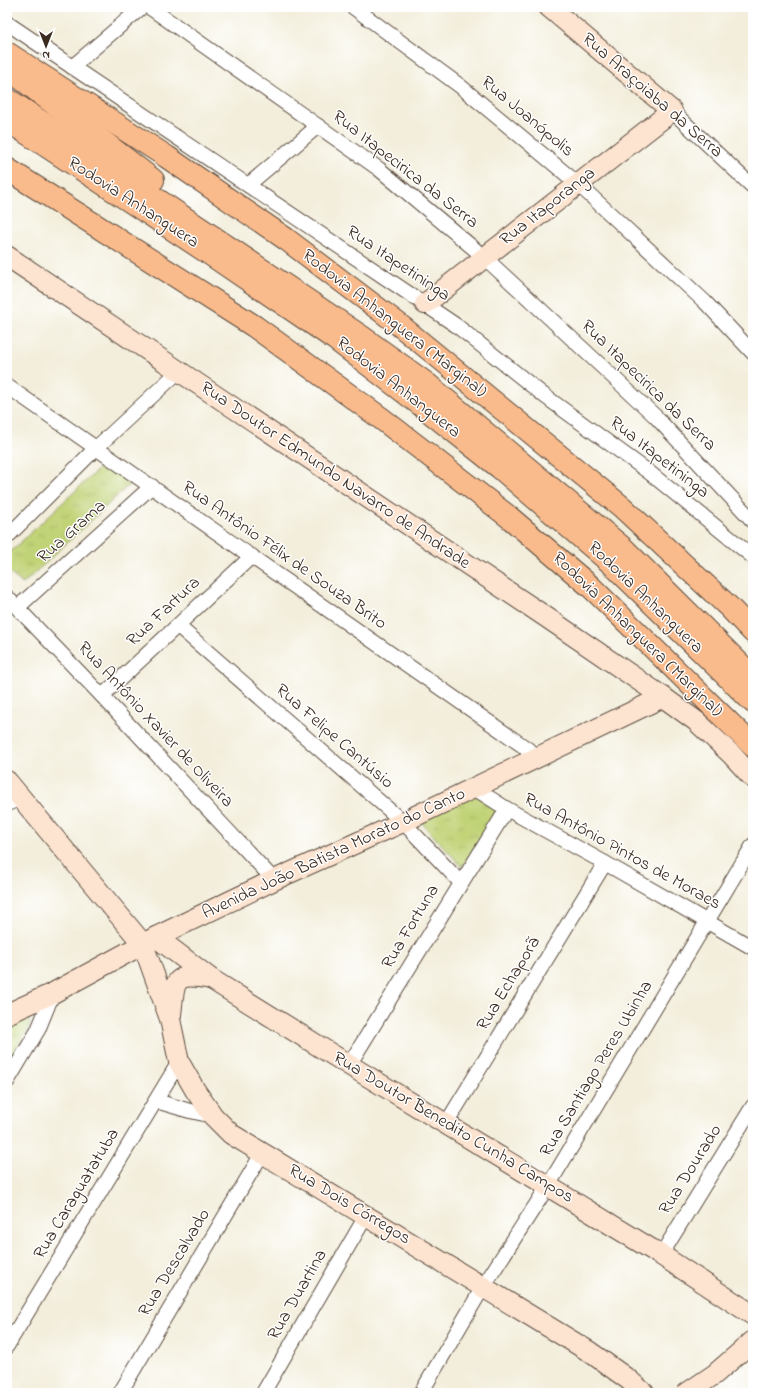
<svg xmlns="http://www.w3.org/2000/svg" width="760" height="1400" font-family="'Indie Flower',sans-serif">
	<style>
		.park { fill: url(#park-tufts); stroke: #7e7e4a }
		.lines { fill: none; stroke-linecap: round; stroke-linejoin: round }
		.street-casing { stroke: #57473a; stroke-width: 16 }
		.secondary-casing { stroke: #57473a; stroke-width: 22 }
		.highway-casing { stroke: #57473a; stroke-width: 24 }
		.street { stroke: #fff; stroke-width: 14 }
		.secondary { stroke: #fde4d1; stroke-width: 20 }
		.highway { stroke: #fabb8c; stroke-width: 22 }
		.labels { text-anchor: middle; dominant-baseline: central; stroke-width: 3; stroke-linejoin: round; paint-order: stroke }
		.street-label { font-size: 18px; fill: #3b2a1e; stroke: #fff }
	</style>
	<defs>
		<pattern id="park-tufts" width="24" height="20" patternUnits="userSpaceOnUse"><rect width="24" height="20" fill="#c1d377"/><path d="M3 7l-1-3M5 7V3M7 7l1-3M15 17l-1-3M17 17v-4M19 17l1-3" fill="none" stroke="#a7b566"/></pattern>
	</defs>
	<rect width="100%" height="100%" fill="#fff"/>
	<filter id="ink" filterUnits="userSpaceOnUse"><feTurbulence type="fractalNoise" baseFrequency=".025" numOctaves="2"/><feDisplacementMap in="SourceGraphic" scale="8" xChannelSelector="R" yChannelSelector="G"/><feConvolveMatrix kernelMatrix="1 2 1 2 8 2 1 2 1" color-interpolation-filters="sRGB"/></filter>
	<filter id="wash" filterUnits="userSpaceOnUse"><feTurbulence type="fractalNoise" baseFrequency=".012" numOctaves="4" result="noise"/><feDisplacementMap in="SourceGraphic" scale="16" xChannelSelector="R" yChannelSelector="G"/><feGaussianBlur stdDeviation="0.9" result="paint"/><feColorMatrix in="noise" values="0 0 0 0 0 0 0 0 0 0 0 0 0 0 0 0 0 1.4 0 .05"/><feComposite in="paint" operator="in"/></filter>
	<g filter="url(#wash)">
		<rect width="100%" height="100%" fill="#f3eedb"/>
		<g class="park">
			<polygon points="105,463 133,481 23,584 7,571 7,555"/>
			<polygon points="473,794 499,808 462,867 419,820"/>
			<polygon points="29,1018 30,1027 7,1063 7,1028"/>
		</g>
	</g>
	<g filter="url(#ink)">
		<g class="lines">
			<defs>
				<g id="street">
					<polyline points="149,7 379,169 484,257 655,416 753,521"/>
					<polyline points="353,7 460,86 578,184 705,302 753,353"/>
					<polyline points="7,23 457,326 546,397 650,473 753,557"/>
					<polyline points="72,67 142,7"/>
					<polyline points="672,111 753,187"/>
					<polyline points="248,185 318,126"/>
					<polyline points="7,386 539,757"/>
					<polyline points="7,537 96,448 179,371"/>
					<polyline points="7,597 102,696 274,880"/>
					<polyline points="18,607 152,486"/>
					<polyline points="178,626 403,822 461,883"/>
					<polyline points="102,696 252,556"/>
					<polyline points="474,788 507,809 605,863 753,948"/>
					<polyline points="7,804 21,798"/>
					<polyline points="349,1065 507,809"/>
					<polyline points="7,1082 38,1030 53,993"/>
					<polyline points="156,1101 190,1111 213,1116"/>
					<polyline points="446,1124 605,863"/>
					<polyline points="661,1255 753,1106"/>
					<polyline points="7,1346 179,1062"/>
					<polyline points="120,1393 263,1152"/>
					<polyline points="263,1393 366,1216"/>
					<polyline points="421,1393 483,1287 548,1186 753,845"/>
				</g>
				<g id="secondary">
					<polyline points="7,256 546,617 663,697 696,721 732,755 753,778"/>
					<polyline points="425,304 672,111 549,7"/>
					<polyline points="7,781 143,944 170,1019 179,1062 195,1090 213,1116 231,1134 590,1352 629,1380 644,1393"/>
					<polyline points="156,937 211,979 349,1065 661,1255 753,1315"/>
					<polyline points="7,1014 53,993 156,937 274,880 403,822 663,697"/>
					<path d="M171,1015C175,980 172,972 211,979"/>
					<polyline points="687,1393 715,1374 753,1341"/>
				</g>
				<g id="highway">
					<polyline points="7,53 167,157 286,239 397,323 622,507 729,607 753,632"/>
					<polyline points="14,73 153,180"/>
					<polyline points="7,99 362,337 427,384 624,549 753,677"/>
					<polyline points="7,120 213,256 335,339 421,405 499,467 612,564 753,702"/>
					<polyline points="7,169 254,326 382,419 509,517 591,587 753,746"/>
				</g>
			</defs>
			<use href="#street" class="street-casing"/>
			<use href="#secondary" class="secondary-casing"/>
			<use href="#highway" class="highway-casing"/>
			<use href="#street" class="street"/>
			<use href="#secondary" class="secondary"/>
			<use href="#highway" class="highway"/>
		</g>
	</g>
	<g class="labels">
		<g class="street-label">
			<text transform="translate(652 96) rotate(41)">Rua Araçoiaba da Serra</text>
			<text transform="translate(527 117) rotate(40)">Rua Joanópolis</text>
			<text transform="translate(405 170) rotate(38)">Rua Itapecirica da Serra</text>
			<text transform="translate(133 203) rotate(33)">Rodovia Anhanguera</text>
			<text transform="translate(548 207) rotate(-38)">Rua Itaporanga</text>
			<text transform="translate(398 264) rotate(34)">Rua Itapetininga</text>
			<text transform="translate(394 324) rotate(38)">Rodovia Anhanguera (Marginal)</text>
			<text transform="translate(648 386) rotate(44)">Rua Itapecirica da Serra</text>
			<text transform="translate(398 388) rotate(38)">Rodovia Anhanguera</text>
			<text transform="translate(659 458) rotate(38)">Rua Itapetininga</text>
			<text transform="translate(335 476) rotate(34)">Rua Doutor Edmundo Navarro de Andrade</text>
			<text transform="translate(72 532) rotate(-42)">Rua Grama</text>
			<text transform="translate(284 556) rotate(35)">Rua Antônio Félix de Souza Brito</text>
			<text transform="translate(645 598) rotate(44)">Rodovia Anhanguera</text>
			<text transform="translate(164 612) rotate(-43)">Rua Fartura</text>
			<text transform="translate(637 635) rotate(44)">Rodovia Anhanguera (Marginal)</text>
			<text transform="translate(155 725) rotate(47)">Rua Antônio Xavier de Oliveira</text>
			<text transform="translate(334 737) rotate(41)">Rua Felipe Cantúsio</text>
			<text transform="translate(622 852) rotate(29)">Rua Antônio Pintos de Moraes</text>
			<text transform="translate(334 854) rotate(-25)">Avenida João Batista Morato do Canto</text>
			<text transform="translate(411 927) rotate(-59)">Rua Fortuna</text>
			<text transform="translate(509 984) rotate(-59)">Rua Echaporã</text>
			<text transform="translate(597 1069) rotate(-59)">Rua Santiago Peres Ubinha</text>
			<text transform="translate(453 1128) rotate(31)">Rua Doutor Benedito Cunha Campos</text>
			<text transform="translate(691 1170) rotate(-58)">Rua Dourado</text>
			<text transform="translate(77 1194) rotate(-59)">Rua Caraguatatuba</text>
			<text transform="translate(349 1205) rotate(31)">Rua Dois Córregos</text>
			<text transform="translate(175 1263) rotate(-59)">Rua Descalvado</text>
			<text transform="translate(298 1295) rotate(-60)">Rua Duartina</text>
		</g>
	</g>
	<rect width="760" height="1400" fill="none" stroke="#fff" stroke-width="24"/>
	<g transform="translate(46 46) rotate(180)" stroke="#ffffff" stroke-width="3" paint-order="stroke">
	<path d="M0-3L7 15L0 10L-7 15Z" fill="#3b2a1e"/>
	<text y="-6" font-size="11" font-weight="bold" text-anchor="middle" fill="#3b2a1e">N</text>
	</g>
</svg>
